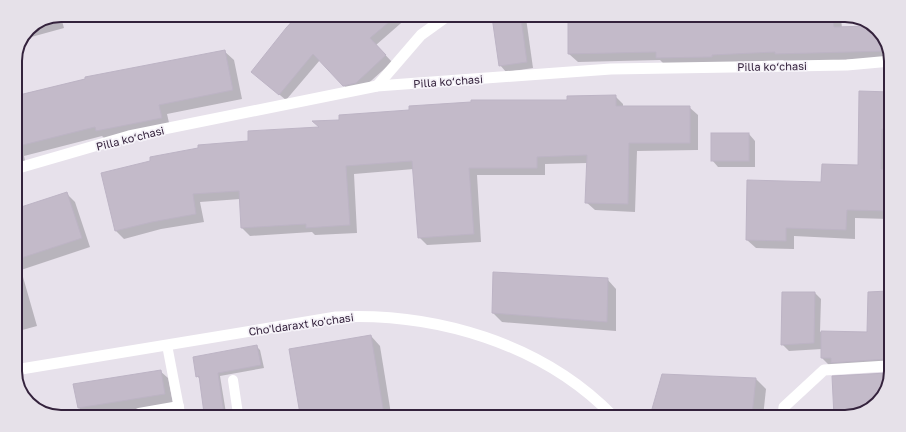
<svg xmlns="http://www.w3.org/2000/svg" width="906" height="432" font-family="'Golos Text',sans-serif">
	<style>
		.shadow { fill: #0003 }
		.building { fill: #c3bac9; stroke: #bdb4c5 }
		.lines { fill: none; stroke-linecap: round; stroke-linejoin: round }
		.service { stroke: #fff; stroke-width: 10 }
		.minor { stroke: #fff; stroke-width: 11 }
		.labels { text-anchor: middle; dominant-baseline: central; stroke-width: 3.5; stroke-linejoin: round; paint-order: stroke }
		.street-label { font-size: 11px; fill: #34223c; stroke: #f5f2f8 }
		.rim { fill: none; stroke: #34223c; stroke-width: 2 }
	</style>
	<rect width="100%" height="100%" fill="#e7e1eb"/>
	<g class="shadow">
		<polygon points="61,15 87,15 62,21 64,28 24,39 29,28"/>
		<polygon points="299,16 408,17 376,45 392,62 362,89 350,92 320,60 286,100 259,78"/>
		<polygon points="493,17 526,18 533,68 506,72 500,65"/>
		<polygon points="569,18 841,19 842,28 873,26 883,36 891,58 785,62 783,60 666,66 660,60 578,62 569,54"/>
		<polygon points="224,51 234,60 242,99 167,114 170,127 106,140 102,136 24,156 25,161 15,163 15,96 86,79"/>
		<polygon points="860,92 890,93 889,219 855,218 855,239 794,236 794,249 756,248 747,240 822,183 859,166"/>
		<polygon points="615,96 623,104 623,107 689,107 698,115 698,150 637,151 635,212 595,210 586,202 588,163 545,164 545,175 477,175 481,242 427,245 419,237 414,169 354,174 357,233 315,235 312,232 250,236 242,228 240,199 200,202 204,222 161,229 124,239 116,231 102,174 321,128"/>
		<polygon points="749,134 755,141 755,167 718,167 712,160"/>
		<polygon points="67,194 75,202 90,247 21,270 37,326 15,332 15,210"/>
		<polygon points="607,279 616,289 616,331 502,322 493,313"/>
		<polygon points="888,292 887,370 832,368 822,358 822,349 789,351 782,344 815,293 821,299 820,332 868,333"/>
		<polygon points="371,336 380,346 391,414 301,414"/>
		<polygon points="257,347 260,350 264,368 220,376 226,413 205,413 200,379 197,376"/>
		<polygon points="160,371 168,378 174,409 149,413 118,413 118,410 101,413 84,413 79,408 74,385"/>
		<polygon points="887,374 886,391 870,409 845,417 835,417"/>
		<polygon points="756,379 766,389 763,417 651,416"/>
		<polygon points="29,393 42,406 43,412 23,397 22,394"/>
	</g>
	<g class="building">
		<polygon points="297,16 365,17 395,17 370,38 386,55 356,83 343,86 313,54 279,95 251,72 286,28"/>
		<polygon points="492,17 521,18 527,62 499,66"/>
		<polygon points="568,18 833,19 834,27 872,26 883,36 889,51 775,54 775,52 712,55 712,57 656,58 656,52 568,54"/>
		<polygon points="225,50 233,90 159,105 162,118 96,131 95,127 15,147 15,96 85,79 85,77"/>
		<polygon points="859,91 890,92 890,129 882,129 881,169 889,170 889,211 847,210 846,230 786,228 786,241 746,240 747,180 821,182 822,164 858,165"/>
		<polygon points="616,95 616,106 690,106 690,143 629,143 628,204 585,203 587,155 537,157 537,168 469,168 474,234 418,238 412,161 346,166 350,225 306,228 306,224 241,228 239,191 193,194 196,214 152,222 115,231 101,173 150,161 150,157 198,148 198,145 248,141 248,131 319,127 312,121 339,120 339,115 409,110 409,106 471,102 471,100 567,100 567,96"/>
		<rect x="711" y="133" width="38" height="28"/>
		<polygon points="67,192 82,238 15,260 15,209"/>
		<polygon points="493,272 608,278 607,322 492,313"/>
		<polygon points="888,291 887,359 831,363 831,358 821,358 821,331 867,332 868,292"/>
		<polygon points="782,292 815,292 814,343 781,345"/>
		<polygon points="371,335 384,414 300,414 289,349"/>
		<polygon points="257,345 261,365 218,373 224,413 204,413 199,376 196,377 193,357"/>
		<polygon points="161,370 165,394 78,408 73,384"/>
		<polygon points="887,373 886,391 870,409 845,417 834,417 832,376"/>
		<polygon points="662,374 756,378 752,416 650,416"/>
	</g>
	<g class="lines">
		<g class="service">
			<polyline points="167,345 180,413"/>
			<polyline points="233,380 238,414"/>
			<polyline points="139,413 179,406"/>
		</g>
		<g class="minor">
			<polyline points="377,86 421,35 446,17"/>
			<polyline points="15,169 129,136 377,86 611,69 847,65 891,61"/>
			<path d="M15,370L336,317C435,312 542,343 613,416"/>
			<polyline points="783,417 784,407 824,370 887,366"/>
		</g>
	</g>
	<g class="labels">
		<g class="street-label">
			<text transform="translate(772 66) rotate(-1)">Pilla ko‘chasi</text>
			<text transform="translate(448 81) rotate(-4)">Pilla ko‘chasi</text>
			<text transform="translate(130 138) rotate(-14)">Pilla ko‘chasi</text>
			<text transform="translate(301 324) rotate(-8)">Cho'ldaraxt ko'chasi</text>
		</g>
	</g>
	<path d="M0 0H906V432H0ZM61 22H845A39 39 0 0 1 884 61V371A39 39 0 0 1 845 410H61A39 39 0 0 1 22 371V61A39 39 0 0 1 61 22Z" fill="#e6e1e9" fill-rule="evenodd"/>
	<path class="rim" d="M61 22H845A39 39 0 0 1 884 61V371A39 39 0 0 1 845 410H61A39 39 0 0 1 22 371V61A39 39 0 0 1 61 22Z"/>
</svg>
